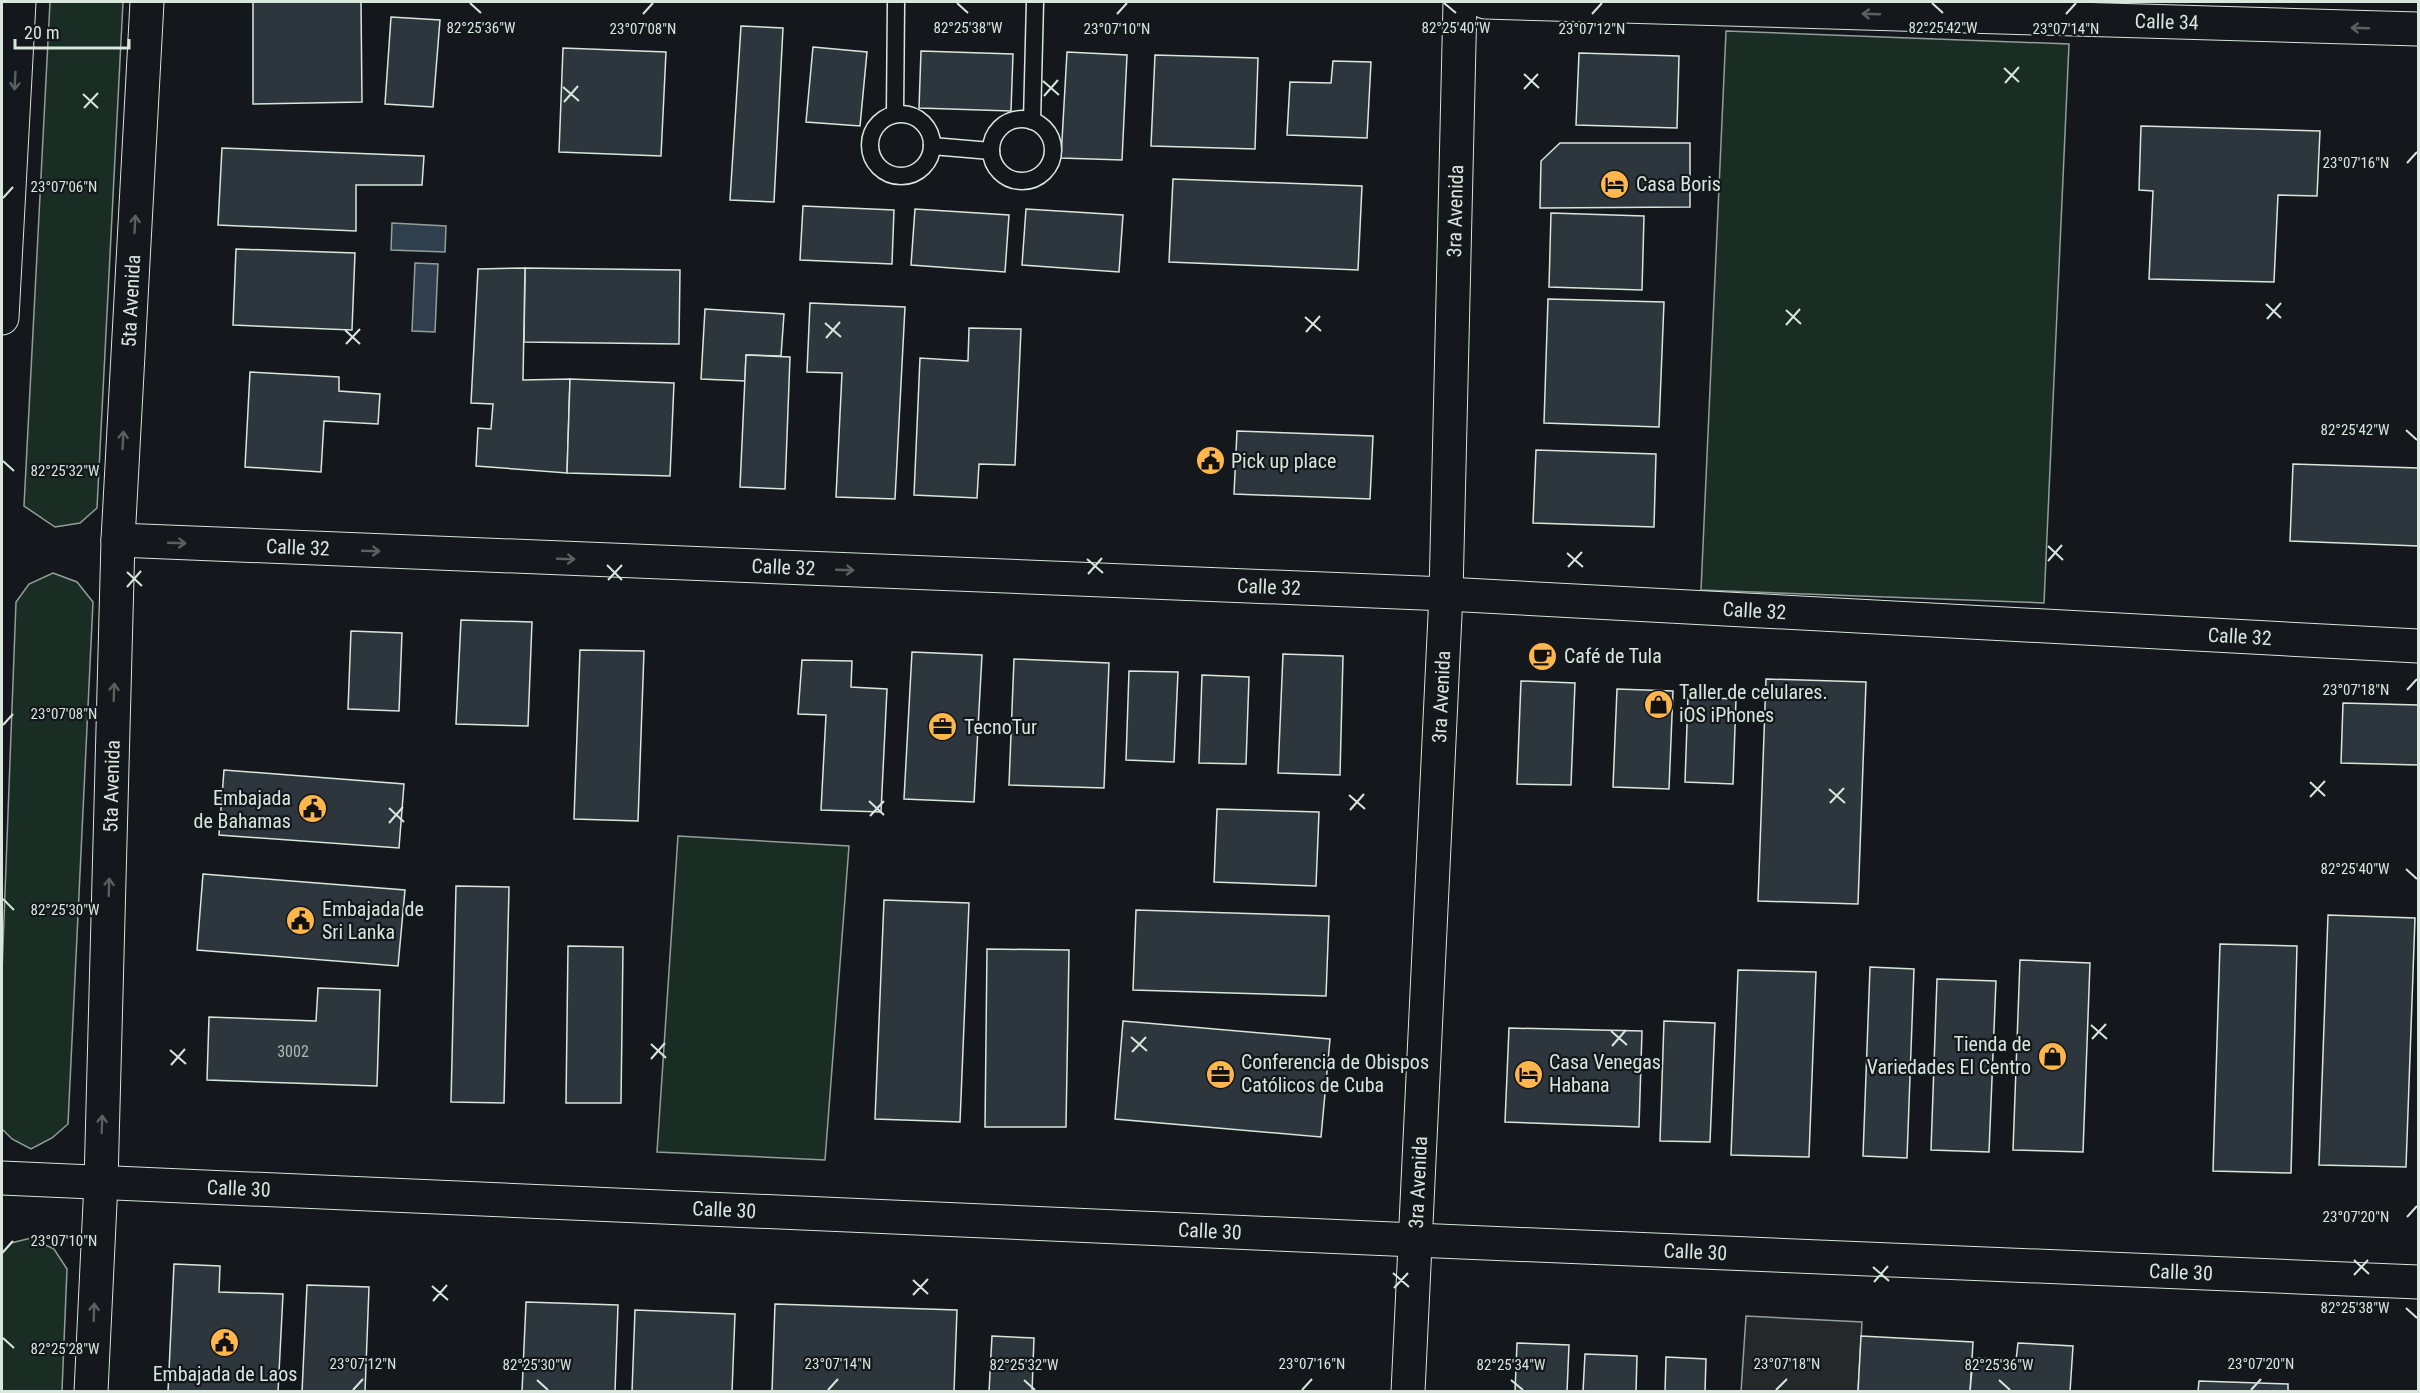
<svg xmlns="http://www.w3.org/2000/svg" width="2420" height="1393" font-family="'Roboto Condensed',sans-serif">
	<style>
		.green { fill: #1a2d24; stroke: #939e99; stroke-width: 1.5 }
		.parking { fill: #24282b; stroke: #939e99; stroke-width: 1.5 }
		.water { fill: #2f3f4d; stroke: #939e99; stroke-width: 1.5 }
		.building { fill: #2c363c; stroke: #d8e6dc; stroke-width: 1.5 }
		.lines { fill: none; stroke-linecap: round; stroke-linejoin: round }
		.lane-casing { stroke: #d8e6dc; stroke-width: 19 }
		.street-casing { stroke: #d8e6dc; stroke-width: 35 }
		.secondary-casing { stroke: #d8e6dc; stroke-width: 35 }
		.highway-casing { stroke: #d8e6dc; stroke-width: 35 }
		.lane { stroke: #14181c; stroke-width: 16 }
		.street { stroke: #14181c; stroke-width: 33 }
		.secondary { stroke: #14181c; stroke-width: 33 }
		.highway { stroke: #14181c; stroke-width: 33 }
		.oneway { stroke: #59605f }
		.ticks { fill: none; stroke: #d8e6dc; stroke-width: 2 }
		.labels { text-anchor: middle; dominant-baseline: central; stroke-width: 4.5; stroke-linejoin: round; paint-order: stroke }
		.number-label { font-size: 16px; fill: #adbab4 }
		.street-label { font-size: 20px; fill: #d8e6dc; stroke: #14181c }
		.poi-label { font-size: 20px; fill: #d8e6dc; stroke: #14181c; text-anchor: start }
		.ticks-label { font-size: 15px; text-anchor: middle; fill: #d8e6dc; stroke: #14181c; stroke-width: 4.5; stroke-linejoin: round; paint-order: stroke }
	</style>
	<rect width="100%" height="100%" fill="#14181c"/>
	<g class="green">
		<polygon points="50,2 123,2 97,508 80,523 55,527 24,506"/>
		<polygon points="1726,31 2069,44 2044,603 1701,590"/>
		<polygon points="53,573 77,582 93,602 68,1124 52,1138 31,1149 12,1139 2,1129 2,972 16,602 29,584"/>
		<polygon points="678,836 849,846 825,1160 657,1152"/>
		<polygon points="31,1238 54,1249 67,1269 62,1391 2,1391 2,1254 11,1243"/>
	</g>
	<polygon class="parking" points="1746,1316 1862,1322 1858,1391 1741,1392"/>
	<g class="water">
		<polygon points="392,223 446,226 445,252 391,250"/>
		<polygon points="415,263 438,264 435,332 412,331"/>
	</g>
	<g class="building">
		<polygon points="253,2 361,2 362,102 253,104"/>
		<polygon points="391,17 440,20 433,107 385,104"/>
		<polygon points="741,26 783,28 774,202 730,200"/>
		<polygon points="813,47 867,52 860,126 806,122"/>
		<polygon points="563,48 666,52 661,156 559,152"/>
		<polygon points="921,51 1013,54 1011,111 919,108"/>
		<polygon points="1067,52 1127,55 1122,160 1061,158"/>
		<polygon points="1579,53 1679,56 1677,128 1576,125"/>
		<polygon points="1155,55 1258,58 1255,149 1151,146"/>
		<polygon points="1333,61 1371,62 1367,138 1287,135 1290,82 1331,83"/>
		<polygon points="2141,126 2320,131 2317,196 2278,195 2274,282 2149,279 2153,191 2139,190"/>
		<polygon points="1560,143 1690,143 1690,207 1540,208 1541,161"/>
		<polygon points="222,148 424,156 422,185 356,185 356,231 218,225"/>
		<polygon points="1173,179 1362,186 1358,270 1169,262"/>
		<polygon points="803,206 894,210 892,264 800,260"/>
		<polygon points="915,209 1009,215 1005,272 911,265"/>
		<polygon points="1026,209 1123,215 1119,272 1022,265"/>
		<polygon points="1551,213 1644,216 1642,290 1549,287"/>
		<polygon points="236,249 355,253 352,330 233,325"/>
		<polygon points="525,268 680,270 679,344 524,342"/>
		<polygon points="525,268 523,380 570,379 567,473 476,466 478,428 491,429 493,404 471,403 478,269"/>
		<polygon points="1548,299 1664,302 1659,427 1544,423"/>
		<polygon points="810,303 905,307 895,499 836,497 842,373 807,372"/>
		<polygon points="705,309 784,314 781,356 746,355 745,381 701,379"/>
		<polygon points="969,328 1021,329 1015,465 979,464 977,498 914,495 920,358 968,361"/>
		<polygon points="746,355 790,357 785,489 740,487"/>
		<polygon points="250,372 339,377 339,391 380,394 378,424 324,421 321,472 245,467"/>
		<polygon points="570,379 674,383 670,476 567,473"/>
		<polygon points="1237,431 1373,436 1370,499 1234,494"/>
		<polygon points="1536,450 1656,454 1654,527 1533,523"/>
		<polygon points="2293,464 2418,468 2418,546 2290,541"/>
		<polygon points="461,620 532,622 528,726 456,724"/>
		<polygon points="351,631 402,633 399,711 348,709"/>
		<polygon points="580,650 644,651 638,821 574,819"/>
		<polygon points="912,652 982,655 974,802 904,799"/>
		<polygon points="1283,654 1343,656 1340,775 1278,773"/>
		<polygon points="1014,659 1109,663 1104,788 1009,785"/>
		<polygon points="802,660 852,661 851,687 887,689 881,812 821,810 826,715 798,714"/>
		<polygon points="1129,671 1178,672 1174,762 1126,760"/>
		<polygon points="1202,675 1249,677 1246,764 1199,763"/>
		<polygon points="1766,679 1866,682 1858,904 1758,901"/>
		<polygon points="1521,681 1575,683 1571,785 1517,784"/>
		<polygon points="1617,689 1673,691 1669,789 1613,787"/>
		<polygon points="1688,697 1736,699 1733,784 1685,782"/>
		<polygon points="2343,703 2418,705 2418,765 2341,763"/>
		<polygon points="224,770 404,784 399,848 219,835"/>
		<polygon points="1217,809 1319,812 1316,886 1214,882"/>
		<polygon points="203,874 405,890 398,966 197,950"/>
		<polygon points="456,886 509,887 504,1103 451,1102"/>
		<polygon points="884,900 969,903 960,1122 875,1119"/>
		<polygon points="1136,910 1329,916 1326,996 1133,990"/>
		<polygon points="2328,915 2415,918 2406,1167 2319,1165"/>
		<polygon points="2220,944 2297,946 2291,1173 2213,1171"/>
		<polygon points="568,946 623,947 621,1103 566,1103"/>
		<polygon points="987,949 1069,950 1066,1127 985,1127"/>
		<polygon points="2020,960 2090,963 2083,1152 2013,1150"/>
		<polygon points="1870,967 1914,969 1907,1158 1863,1156"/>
		<polygon points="1738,970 1816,972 1809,1157 1731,1155"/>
		<polygon points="1937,979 1996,981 1989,1152 1931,1150"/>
		<polygon points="318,988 380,990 377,1086 207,1080 209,1017 316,1021"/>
		<polygon points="1123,1021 1330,1039 1321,1137 1115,1119"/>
		<polygon points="1664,1021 1715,1023 1710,1142 1660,1141"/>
		<polygon points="1509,1028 1642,1031 1639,1127 1505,1122"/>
		<polygon points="174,1264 220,1266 219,1292 283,1294 278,1392 168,1392"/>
		<polygon points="307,1285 369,1287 365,1392 302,1392"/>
		<polygon points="526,1302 618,1305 615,1392 522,1392"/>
		<polygon points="775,1304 957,1310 954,1392 772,1392"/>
		<polygon points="635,1310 735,1314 732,1392 632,1392"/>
		<polygon points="992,1336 1034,1338 1032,1392 989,1392"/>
		<polygon points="1861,1336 1973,1342 1970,1392 1858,1392"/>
		<polygon points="1517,1343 1569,1345 1567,1392 1515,1392"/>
		<polygon points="2018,1343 2073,1346 2070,1392 1970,1392 1973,1358 2016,1360"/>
		<polygon points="1585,1354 1637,1356 1636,1392 1583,1392"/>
		<polygon points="1666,1357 1706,1359 1705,1392 1665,1392"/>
		<polygon points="2199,1381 2288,1384 2288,1392 2198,1392"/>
	</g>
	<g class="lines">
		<defs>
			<g id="lane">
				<circle cx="901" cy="145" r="31"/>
				<polyline points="895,114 896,2"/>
				<circle cx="1022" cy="150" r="31"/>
				<polyline points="1032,121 1035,2"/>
				<polyline points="932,146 991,151"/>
			</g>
			<g id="street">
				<path id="s1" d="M1485,2L2418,29"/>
				<path id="s2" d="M118,540L1446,594L2418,646"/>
			</g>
			<g id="secondary">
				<path id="s3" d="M2,1178L1415,1240L2418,1282"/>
				<path id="s4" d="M1408,1392L1446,594L1460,2"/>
			</g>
			<g id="highway">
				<polyline points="2,318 19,2"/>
				<path id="s5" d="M91,1392L101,1182L118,540L147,2"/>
			</g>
		</defs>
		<use href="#lane" class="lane-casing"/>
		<use href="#street" class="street-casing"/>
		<use href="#secondary" class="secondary-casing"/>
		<use href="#highway" class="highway-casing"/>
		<use href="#lane" class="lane"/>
		<use href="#street" class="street"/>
		<use href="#secondary" class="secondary"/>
		<use href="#highway" class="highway"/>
	</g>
	<defs><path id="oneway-shaft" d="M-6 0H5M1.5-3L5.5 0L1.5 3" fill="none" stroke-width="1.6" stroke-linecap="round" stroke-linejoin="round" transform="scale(1.5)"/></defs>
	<g class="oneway">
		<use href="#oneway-shaft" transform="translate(1871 14) rotate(-178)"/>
		<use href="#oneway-shaft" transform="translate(2360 28) rotate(-178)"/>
		<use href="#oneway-shaft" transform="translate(15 81) rotate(93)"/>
		<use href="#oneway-shaft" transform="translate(135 224) rotate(-87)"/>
		<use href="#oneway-shaft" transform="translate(123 440) rotate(-87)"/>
		<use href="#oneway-shaft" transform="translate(177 543) rotate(2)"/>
		<use href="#oneway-shaft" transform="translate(371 551) rotate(2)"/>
		<use href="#oneway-shaft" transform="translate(566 559) rotate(2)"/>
		<use href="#oneway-shaft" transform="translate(845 570) rotate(2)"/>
		<use href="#oneway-shaft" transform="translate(114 692) rotate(-88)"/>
		<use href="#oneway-shaft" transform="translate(109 887) rotate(-88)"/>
		<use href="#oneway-shaft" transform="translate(102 1124) rotate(-88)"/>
		<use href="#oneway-shaft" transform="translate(94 1312) rotate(-88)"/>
	</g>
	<path class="ticks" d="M470,3L481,13M957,3L968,13M1444,3L1456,13M1932,3L1943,13M643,14L653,3M1117,14L1127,3M1592,14L1602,3M2066,14L2076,3M2004,68L2019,82M1524,74L1539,88M1043,81L1059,95M2005,83L2019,67M563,87L579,101M1524,89L1538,74M83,94L98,108M1044,96L1058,80M564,102L578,86M84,108L98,93M2407,163L2417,152M3,198L13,187M2266,304L2281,318M1786,310L1801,324M1305,317L1321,331M2267,319L2281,303M825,323L841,337M1786,325L1800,309M345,330L360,344M1306,332L1320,316M826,338L840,322M346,344L360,329M2406,430L2417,440M3,461L14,471M2048,546L2063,560M1567,553L1583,567M1087,559L1103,573M2048,561L2062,545M607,565L622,580M1568,567L1582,552M127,572L142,586M1088,574L1102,558M608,580L622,565M127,587L141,571M2407,690L2417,679M3,725L13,714M2310,782L2325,796M1829,789L1845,803M1349,795L1365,809M2310,797L2325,781M869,801L884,815M1830,803L1844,788M389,808L404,822M1350,810L1364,794M870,816L884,801M389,823L403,807M2406,869L2417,879M3,899L14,910M2091,1025L2107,1039M1611,1031L1627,1045M1131,1037L1147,1051M2092,1039L2106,1024M651,1044L666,1058M1612,1046L1626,1030M170,1050L186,1064M1132,1052L1146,1037M651,1059L665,1043M171,1065L185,1049M2407,1217L2417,1206M3,1252L13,1241M2354,1260L2369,1274M1873,1267L1889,1281M1393,1273L1409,1287M2354,1275L2368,1260M913,1280L928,1294M1874,1282L1888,1266M432,1286L448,1300M1394,1288L1408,1273M913,1295L928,1279M433,1301L447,1285M2406,1308L2417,1318M3,1338L14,1348M537,1380L548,1390M1024,1380L1035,1390M1511,1380L1523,1390M1999,1380L2010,1390M353,1390L363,1379M828,1390L838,1379M1302,1390L1312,1379M1776,1390L1787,1379M2251,1390L2261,1379"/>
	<defs>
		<symbol id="hotel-disc" viewBox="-11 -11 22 22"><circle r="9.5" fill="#ffb74d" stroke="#14181c"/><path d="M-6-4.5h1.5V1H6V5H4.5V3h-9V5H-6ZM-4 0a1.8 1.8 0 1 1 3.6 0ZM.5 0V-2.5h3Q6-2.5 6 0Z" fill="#111"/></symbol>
		<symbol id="civic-disc" viewBox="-11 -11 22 22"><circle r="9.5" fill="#ffb74d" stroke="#14181c"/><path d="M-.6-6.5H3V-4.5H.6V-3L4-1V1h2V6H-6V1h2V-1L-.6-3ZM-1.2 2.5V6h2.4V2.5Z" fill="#111"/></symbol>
		<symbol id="cafe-disc" viewBox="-11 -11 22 22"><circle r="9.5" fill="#ffb74d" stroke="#14181c"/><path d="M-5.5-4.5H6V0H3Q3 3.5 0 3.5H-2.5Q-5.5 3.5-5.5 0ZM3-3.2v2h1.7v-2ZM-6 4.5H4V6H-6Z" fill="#111"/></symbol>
		<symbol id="shop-disc" viewBox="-11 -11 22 22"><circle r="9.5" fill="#ffb74d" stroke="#14181c"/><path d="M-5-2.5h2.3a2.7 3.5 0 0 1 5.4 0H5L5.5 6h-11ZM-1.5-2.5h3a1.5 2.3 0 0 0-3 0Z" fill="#111"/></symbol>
		<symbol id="office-disc" viewBox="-11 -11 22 22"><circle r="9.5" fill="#ffb74d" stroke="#14181c"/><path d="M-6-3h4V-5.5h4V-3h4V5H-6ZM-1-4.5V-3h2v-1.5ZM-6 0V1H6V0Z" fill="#111"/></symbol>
	</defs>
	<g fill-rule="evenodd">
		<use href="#hotel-disc" x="1598" y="168" width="33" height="33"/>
		<use href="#civic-disc" x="1194" y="444" width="33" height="33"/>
		<use href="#cafe-disc" x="1526" y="640" width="33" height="33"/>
		<use href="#shop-disc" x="1642" y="688" width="33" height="33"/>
		<use href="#office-disc" x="926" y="710" width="33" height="33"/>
		<use href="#civic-disc" x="296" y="792" width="33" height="33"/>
		<use href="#civic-disc" x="284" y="904" width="33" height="33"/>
		<use href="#shop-disc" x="2036" y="1040" width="33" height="33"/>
		<use href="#office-disc" x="1204" y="1058" width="33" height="33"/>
		<use href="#hotel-disc" x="1512" y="1058" width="33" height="33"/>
		<use href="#civic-disc" x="208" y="1326" width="33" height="33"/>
	</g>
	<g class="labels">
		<g class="number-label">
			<text x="293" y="1051">3002</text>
		</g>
		<g class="street-label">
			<text stroke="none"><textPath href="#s1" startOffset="682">Calle 34</textPath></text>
			<text stroke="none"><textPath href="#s4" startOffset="1182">3ra Avenida</textPath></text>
			<text stroke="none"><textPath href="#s5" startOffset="1092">5ta Avenida</textPath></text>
			<text stroke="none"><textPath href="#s2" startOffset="180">Calle 32</textPath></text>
			<text stroke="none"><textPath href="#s2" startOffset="666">Calle 32</textPath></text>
			<text stroke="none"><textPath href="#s2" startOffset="1152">Calle 32</textPath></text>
			<text stroke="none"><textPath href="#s2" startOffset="1638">Calle 32</textPath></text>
			<text stroke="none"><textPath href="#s2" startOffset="2124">Calle 32</textPath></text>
			<text stroke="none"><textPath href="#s4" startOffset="696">3ra Avenida</textPath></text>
			<text stroke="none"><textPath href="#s5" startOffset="606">5ta Avenida</textPath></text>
			<text stroke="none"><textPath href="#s4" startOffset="210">3ra Avenida</textPath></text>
			<text stroke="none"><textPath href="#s3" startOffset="237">Calle 30</textPath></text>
			<text stroke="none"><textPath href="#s3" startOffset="723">Calle 30</textPath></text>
			<text stroke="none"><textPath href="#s3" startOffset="1209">Calle 30</textPath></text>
			<text stroke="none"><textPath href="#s3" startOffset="1695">Calle 30</textPath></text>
			<text stroke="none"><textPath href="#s3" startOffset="2181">Calle 30</textPath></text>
		</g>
		<g class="poi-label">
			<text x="1636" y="184">Casa Boris</text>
			<text x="1231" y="461">Pick up place</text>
			<text x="1564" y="656">Café de Tula</text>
			<text x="1679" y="692">Taller de celulares.<tspan x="1679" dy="23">iOS iPhones</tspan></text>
			<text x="964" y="727">TecnoTur</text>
			<text x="291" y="798" text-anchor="end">Embajada<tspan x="291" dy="23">de Bahamas</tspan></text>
			<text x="322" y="909">Embajada de<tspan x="322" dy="23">Sri Lanka</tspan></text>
			<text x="2031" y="1044" text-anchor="end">Tienda de<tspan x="2031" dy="23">Variedades El Centro</tspan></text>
			<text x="1241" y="1062">Conferencia de Obispos<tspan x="1241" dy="23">Católicos de Cuba</tspan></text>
			<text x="1549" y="1062">Casa Venegas<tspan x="1549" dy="23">Habana</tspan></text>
			<text x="225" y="1374" text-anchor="middle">Embajada de Laos</text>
		</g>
	</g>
	<g class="ticks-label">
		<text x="481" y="33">82°25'36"W</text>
		<text x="1943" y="33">82°25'42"W</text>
		<text x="968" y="33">82°25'38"W</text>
		<text x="1456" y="33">82°25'40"W</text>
		<text x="643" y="34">23°07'08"N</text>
		<text x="1117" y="34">23°07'10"N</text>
		<text x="1592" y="34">23°07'12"N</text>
		<text x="2066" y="34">23°07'14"N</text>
		<text x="2356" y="168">23°07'16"N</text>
		<text x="64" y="192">23°07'06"N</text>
		<text x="2355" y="435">82°25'42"W</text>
		<text x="65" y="476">82°25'32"W</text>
		<text x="2356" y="695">23°07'18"N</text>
		<text x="64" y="719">23°07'08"N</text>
		<text x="2355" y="874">82°25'40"W</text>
		<text x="65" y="915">82°25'30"W</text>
		<text x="2356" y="1222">23°07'20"N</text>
		<text x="64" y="1246">23°07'10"N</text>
		<text x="2355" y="1313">82°25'38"W</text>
		<text x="65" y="1354">82°25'28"W</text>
		<text x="363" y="1369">23°07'12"N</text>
		<text x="838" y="1369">23°07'14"N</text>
		<text x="1312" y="1369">23°07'16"N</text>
		<text x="1787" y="1369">23°07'18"N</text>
		<text x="2261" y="1369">23°07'20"N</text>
		<text x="537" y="1370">82°25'30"W</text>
		<text x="1024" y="1370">82°25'32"W</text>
		<text x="1511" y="1370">82°25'34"W</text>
		<text x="1999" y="1370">82°25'36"W</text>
	</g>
	<rect width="2420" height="1393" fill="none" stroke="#d8e6dc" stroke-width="6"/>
	<path d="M15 39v9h114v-9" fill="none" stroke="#d8e6dc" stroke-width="3"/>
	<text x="24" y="39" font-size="18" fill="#d8e6dc" stroke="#14181c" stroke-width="4.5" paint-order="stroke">20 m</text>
</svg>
